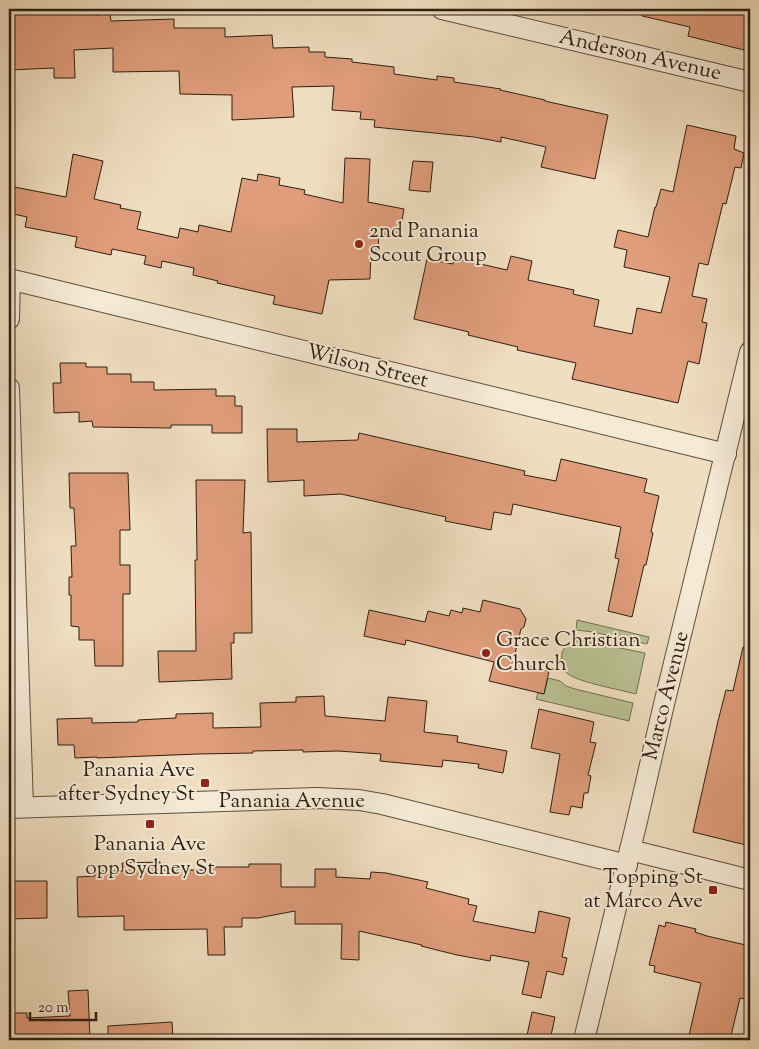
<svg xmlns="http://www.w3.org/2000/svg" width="759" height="1049" font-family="'Sorts Mill Goudy',serif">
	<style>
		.green { fill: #b8c193; stroke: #727052 }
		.building { fill: #e09d7b; stroke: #2c1f12 }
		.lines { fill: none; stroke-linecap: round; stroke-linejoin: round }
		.street-casing { stroke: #5d4f3e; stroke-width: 22 }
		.street { stroke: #f5ead6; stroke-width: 20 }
		.poi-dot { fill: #8f2418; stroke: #f5ead6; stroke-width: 2 }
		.labels { text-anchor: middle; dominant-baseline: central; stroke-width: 4; stroke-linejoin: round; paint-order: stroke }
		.street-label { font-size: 21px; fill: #2c1f12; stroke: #f5ead6 }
		.poi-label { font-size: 21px; fill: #2c1f12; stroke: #f5ead6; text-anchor: start }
	</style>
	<rect width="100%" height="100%" fill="#f0dec0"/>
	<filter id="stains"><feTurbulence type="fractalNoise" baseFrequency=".004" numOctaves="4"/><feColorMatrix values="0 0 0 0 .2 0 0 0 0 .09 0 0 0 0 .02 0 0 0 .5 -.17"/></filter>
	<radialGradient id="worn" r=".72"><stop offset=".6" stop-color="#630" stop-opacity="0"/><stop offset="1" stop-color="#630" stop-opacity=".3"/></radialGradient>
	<g class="green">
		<polygon points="577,620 649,637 647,644 593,632 576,630"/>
		<path d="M580,640L645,653L636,694C621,690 578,682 568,674C562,670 561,660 562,653C565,644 572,642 580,640Z"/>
		<polygon points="548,678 560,681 566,686 575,689 633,703 629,721 536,699 538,693 544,694"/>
	</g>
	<g class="building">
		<polygon points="9,9 94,9 95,15 110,14 111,21 174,19 174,28 225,28 225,37 272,35 273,48 309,47 309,52 325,52 325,57 352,59 352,62 394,67 394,74 437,80 437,76 454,78 454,82 501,89 500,90 545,100 545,101 608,115 595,179 541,167 546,147 501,137 501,142 474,137 374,127 375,120 360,119 361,112 332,110 334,86 292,87 294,117 232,120 232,95 180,94 179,71 113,72 113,48 74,50 75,78 54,78 54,68 9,70"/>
		<polygon points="643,9 731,9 750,13 750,33 748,32 744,50 688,36 690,27 642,16"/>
		<polygon points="687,125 736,136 734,149 744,153 741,168 735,167 726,204 723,203 708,265 699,263 692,296 707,299 702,322 707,323 699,364 688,361 678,403 572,379 576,363 517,350 518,347 468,335 469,332 414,319 427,259 453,264 454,258 507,270 511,256 532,261 528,280 574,290 573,294 599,300 594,326 632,334 637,308 661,313 670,277 624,267 627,250 614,247 618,230 648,237 655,207 656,207 661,189 673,192"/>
		<polygon points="73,154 103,161 94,199 121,205 120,208 141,212 137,229 178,238 180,228 198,232 199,225 231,232 242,178 257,181 258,174 280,178 279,185 305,190 304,194 343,203 345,158 370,159 368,202 404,209 399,237 378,233 379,251 371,251 370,279 329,280 322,314 273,304 275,296 217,283 218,281 193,275 194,268 162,261 161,268 144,264 146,256 112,249 111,255 75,247 77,237 25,227 27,217 9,213 9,186 66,197"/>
		<polygon points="413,161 433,162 430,192 409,190"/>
		<polygon points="60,363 86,363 86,367 107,367 107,374 131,374 131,382 154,382 154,390 216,389 216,396 235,396 235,406 242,406 242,433 212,433 212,425 171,425 171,428 93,427 92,421 79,422 79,412 54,413 53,383 61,383"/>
		<polygon points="267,429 297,429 297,442 358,440 359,433 525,471 524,475 556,481 561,459 647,479 644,492 659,496 651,532 653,533 646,565 644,565 632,617 608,611 619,559 615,558 621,527 513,504 511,515 494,512 491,530 445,521 446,517 341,494 304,496 304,480 268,482"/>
		<polygon points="69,473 128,473 130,530 120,530 120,565 130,565 130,594 123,594 123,666 95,666 94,640 79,640 79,627 71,626 71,595 69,595 69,577 72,577 71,546 76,546 74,508 70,508"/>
		<polygon points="196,480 245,480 243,533 251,532 252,633 234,633 234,643 231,643 232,679 159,682 158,651 196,651 195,560 197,560"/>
		<polygon points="483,600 520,609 526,619 524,627 521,629 513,662 549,671 544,694 489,681 494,662 406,640 405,645 364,636 369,610 425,622 428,611 449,616 451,610 462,613 463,608 480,612"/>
		<polygon points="743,647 750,648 750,846 693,832 718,721 726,690 733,691"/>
		<polygon points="324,696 325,716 385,721 388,697 427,701 424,732 458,736 457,742 507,751 503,773 478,768 479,764 443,760 442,767 380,761 381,754 338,751 303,752 303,750 253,751 253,753 198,754 97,758 97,757 75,758 74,745 58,745 57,719 92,718 92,723 138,722 138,720 176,718 176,714 213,713 213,728 261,727 260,703 296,702 296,697"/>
		<polygon points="539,709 594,722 590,742 596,743 588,775 591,776 588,793 584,793 582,808 571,806 569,815 550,812 560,754 531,748"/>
		<polygon points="160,862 160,870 208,870 208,867 249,867 249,864 281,864 281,887 315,887 315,869 336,869 336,877 370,879 371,872 386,873 428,882 426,888 469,899 468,904 477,906 473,921 535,933 539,911 570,918 562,957 567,958 563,975 547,971 541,998 522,994 529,962 491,955 490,961 457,955 421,946 422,945 359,931 359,960 341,959 342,924 295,924 295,911 258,918 242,918 242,927 224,927 225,955 208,955 207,929 124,930 124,916 78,917 77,877 95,876 95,871 123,871 122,863"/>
		<polygon points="9,881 47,881 47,918 9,919"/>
		<polygon points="666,922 696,929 695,932 707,936 750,946 750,1000 740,998 730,1040 688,1040 701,983 654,972 655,966 649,965 659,925 665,927"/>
		<polygon points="88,990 90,1040 19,1040 19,1038 9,1039 9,1013 27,1013 27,1018 70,1016 68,991"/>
		<polygon points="532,1012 555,1017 550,1040 526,1040"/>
		<polygon points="172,1022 173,1040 108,1040 108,1026"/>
	</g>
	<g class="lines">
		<defs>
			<g id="street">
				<polyline points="442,9 750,82"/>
				<polyline points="9,279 726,454"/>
				<polyline points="9,319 10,280"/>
				<polyline points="9,388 23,807"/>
				<polyline points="9,808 317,798 359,800 382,804 627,865"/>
				<polyline points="630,850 750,880"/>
				<polyline points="584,1040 637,821 664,704 750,352"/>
			</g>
		</defs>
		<use href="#street" class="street-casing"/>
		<use href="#street" class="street"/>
	</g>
	<g class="poi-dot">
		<circle cx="359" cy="244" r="5"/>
		<circle cx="486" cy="653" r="5"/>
		<rect x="200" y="778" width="10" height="10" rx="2.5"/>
		<rect x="145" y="819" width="10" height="10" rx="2.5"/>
		<rect x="708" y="885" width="10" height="10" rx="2.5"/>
	</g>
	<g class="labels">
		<g class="street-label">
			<text transform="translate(640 56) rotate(13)">Anderson Avenue</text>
			<text transform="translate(367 367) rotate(14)">Wilson Street</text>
			<text transform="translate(667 696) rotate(-76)">Marco Avenue</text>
			<text x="292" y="802">Panania Avenue</text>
		</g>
		<g class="poi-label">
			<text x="369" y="232">2nd Panania<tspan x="369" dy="24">Scout Group</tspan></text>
			<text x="496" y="641">Grace Christian<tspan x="496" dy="24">Church</tspan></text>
			<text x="195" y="771" text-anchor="end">Panania Ave<tspan x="195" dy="24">after Sydney St</tspan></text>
			<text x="150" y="845" text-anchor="middle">Panania Ave<tspan x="150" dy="24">opp Sydney St</tspan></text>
			<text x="703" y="878" text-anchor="end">Topping St<tspan x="703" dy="24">at Marco Ave</tspan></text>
		</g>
	</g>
	<rect width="759" height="1049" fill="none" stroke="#f0dec0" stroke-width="30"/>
	<rect x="10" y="10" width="739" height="1029" fill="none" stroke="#2c1f12" stroke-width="2.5"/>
	<rect x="15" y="15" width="729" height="1019" fill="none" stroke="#2c1f12"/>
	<path d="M30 1012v8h66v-8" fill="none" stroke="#2c1f12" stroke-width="2.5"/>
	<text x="38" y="1012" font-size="15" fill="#2c1f12" stroke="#f5ead6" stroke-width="4" paint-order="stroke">20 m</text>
	<rect width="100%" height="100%" filter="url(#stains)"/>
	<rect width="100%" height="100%" fill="url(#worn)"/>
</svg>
